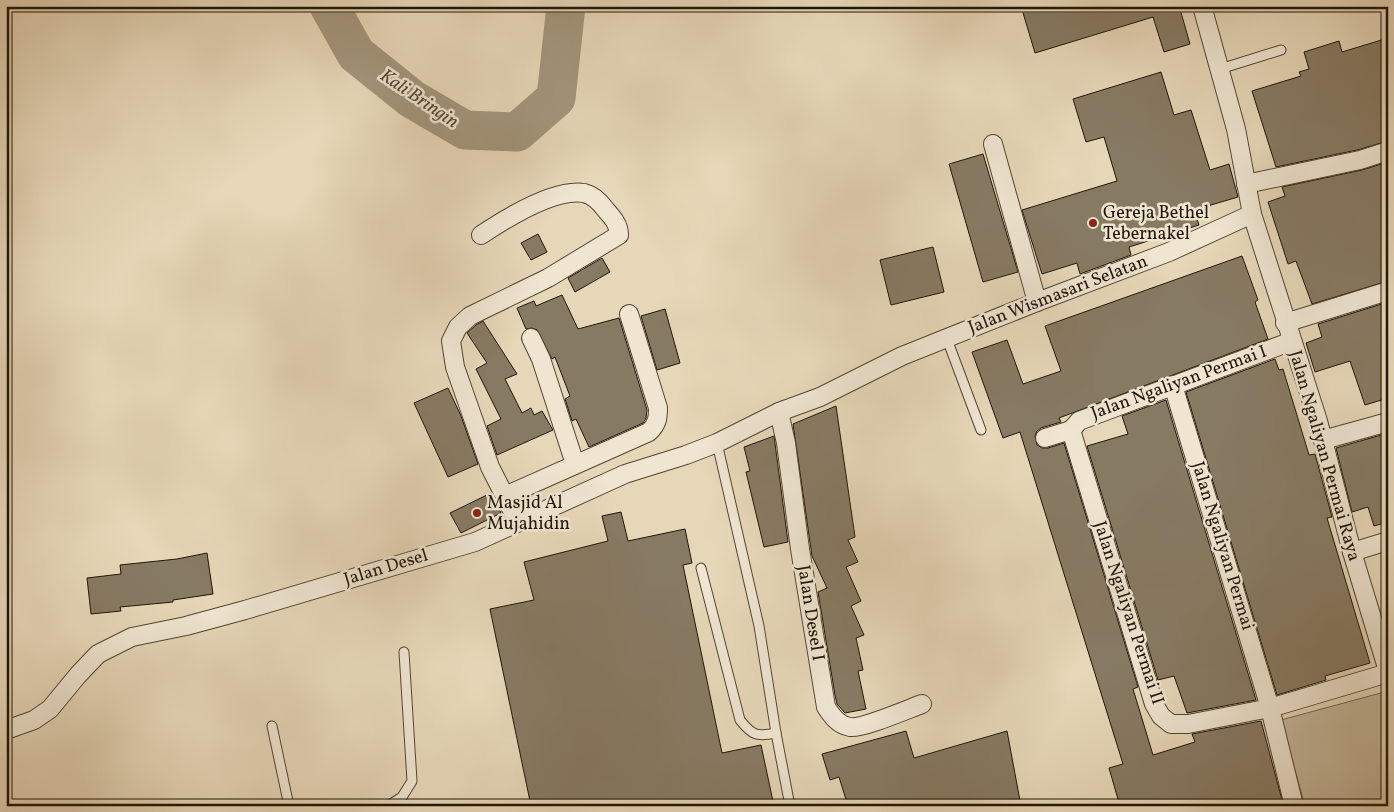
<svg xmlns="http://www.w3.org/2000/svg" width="1394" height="812" font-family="Vollkorn,serif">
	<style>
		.green { fill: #c4b69a; stroke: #726650 }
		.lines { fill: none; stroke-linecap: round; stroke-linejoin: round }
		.river { stroke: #a3957c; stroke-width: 39 }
		.building { fill: #877a63; stroke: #201607 }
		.lane-casing { stroke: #524633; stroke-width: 11 }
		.street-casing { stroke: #524633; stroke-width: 20 }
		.lane { stroke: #efe5d1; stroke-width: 9 }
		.street { stroke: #efe5d1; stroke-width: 18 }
		.poi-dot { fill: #8f2418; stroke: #efe5d1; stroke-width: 2 }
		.labels { text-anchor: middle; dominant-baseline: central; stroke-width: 5; stroke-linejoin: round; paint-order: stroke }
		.poi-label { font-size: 18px; fill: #201607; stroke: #efe5d1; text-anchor: start }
		.street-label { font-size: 18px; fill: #201607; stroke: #efe5d1 }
		.water-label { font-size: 19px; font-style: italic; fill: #544936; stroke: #efe5d1 }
	</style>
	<rect width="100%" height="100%" fill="#e6d7b8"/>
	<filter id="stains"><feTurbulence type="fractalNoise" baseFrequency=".004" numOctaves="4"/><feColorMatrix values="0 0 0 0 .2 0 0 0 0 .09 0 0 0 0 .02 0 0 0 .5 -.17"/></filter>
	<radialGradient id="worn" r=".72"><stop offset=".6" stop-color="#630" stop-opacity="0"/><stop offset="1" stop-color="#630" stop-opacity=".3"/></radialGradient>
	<polygon class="green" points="1388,691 1388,806 1305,806 1281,720"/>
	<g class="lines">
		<polyline class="river" points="329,6 356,54 412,99 465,130 517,132 556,98 566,6"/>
	</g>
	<g class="building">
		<polygon points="1021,6 1174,6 1175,10 1180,9 1190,44 1164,52 1153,17 1035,53"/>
		<polygon points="1388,38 1388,141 1357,150 1276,167 1252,91 1301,76 1299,72 1309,69 1304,52 1339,41 1342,52"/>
		<polygon points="1161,72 1174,115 1191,110 1210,170 1229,164 1238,197 1194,210 1199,225 1129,247 1131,255 1080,274 1077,263 1042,274 1022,210 1117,181 1104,137 1086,142 1073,99"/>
		<polygon points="983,154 1018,272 983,282 949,164"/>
		<polygon points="1388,162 1388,281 1312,304 1296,261 1288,264 1268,202 1285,196 1282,187 1362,170"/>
		<polygon points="538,234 547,252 531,260 521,243"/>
		<polygon points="933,247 944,292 891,305 880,260"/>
		<polygon points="1242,256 1258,300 1255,302 1268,339 1059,418 1061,422 1041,428 1037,431 1035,436 1037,445 1042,448 1048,448 1064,443 1138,687 1133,689 1153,755 1195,742 1192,734 1261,721 1282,800 1262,806 1120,806 1109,768 1123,764 1020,432 1003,438 972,352 1007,340 1023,384 1061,371 1045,326"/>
		<polygon points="602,258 610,272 575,292 568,278"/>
		<polygon points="562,295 578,329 619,318 647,410 646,418 643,423 589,447 576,419 572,421 565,399 570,396 555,357 552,359 537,330 532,328 526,329 517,308 534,301 536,306"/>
		<polygon points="1388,302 1388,398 1365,405 1350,361 1315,372 1306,343 1322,337 1318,324"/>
		<polygon points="665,309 680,363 657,370 641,316"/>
		<polygon points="483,321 517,374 505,379 522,413 531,408 534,415 542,411 553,430 497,455 487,426 501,419 476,369 487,363 467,333 476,325"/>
		<polygon points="1275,359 1279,370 1283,369 1309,455 1315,454 1332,517 1327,518 1370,663 1325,676 1326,680 1277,695 1186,392"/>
		<polygon points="448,388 461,416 478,464 448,477 414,403"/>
		<polygon points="1166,400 1256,700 1187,713 1174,676 1158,680 1087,446 1128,434 1122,416"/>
		<polygon points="836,406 855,537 848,540 858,562 846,567 861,601 851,606 864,635 856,638 863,670 858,671 866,709 845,713 837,704 835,695 818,592 827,588 812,556 793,424"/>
		<polygon points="1388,433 1388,522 1374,526 1368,507 1352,512 1336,448"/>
		<polygon points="774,436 788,542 764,547 746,472 750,471 744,447"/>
		<polygon points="491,493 501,513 461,533 450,513"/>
		<polygon points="621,512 628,541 685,529 692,563 683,565 722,753 761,745 774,806 531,806 490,609 534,600 524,562 608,541 602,516"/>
		<polygon points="207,553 213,594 173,600 173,602 120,607 121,611 91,614 87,578 121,574 120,565 177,559"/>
		<polygon points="906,731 914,758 1007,731 1021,806 848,806 839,777 830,780 822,754"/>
	</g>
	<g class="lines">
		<defs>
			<g id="lane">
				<polyline points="1220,69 1281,50"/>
				<polyline points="947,339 981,430"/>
				<polyline points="717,443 759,626 776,733 790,806"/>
				<path d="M701,568L740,720C752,735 756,737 776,733"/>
				<polyline points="272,726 289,806"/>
				<polyline points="388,806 402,797 412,781 404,652"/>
			</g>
			<g id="street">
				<polyline points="1202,6 1236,129 1252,214 1318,421 1352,552 1388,671"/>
				<polyline points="993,144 1037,302"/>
				<polyline points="1246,184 1360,160 1388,151"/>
				<path d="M481,235C505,219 554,188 584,193C592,195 600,202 605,209C612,217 619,224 619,235L548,278L470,316L458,327L451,341L455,367L490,467L518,522"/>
				<polyline points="1285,323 1388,291"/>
				<polyline points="531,338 541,359 575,464"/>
				<path d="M779,412L786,443L800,549L826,707C832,716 838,725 850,727C862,729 908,709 922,704"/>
				<polyline points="1071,430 1154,704 1161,716 1171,724 1188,724 1270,708 1173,385"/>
				<polyline points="1071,430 1079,421 1292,341"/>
				<polyline points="1045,438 1071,430"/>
				<polyline points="1323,440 1388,422"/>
				<path d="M505,496L649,432C657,424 658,419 658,408L629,314"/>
				<polyline points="1352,552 1388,541"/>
				<polyline points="6,730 34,720 50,709 78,675 98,654 132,637 186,626 245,610 475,542 625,474 686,455 717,443 779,412 820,397 902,356 1037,302 1169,252 1252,214"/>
				<polyline points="1294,806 1270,708 1388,673"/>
			</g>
		</defs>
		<use href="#lane" class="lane-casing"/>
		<use href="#street" class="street-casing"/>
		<use href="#lane" class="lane"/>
		<use href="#street" class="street"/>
	</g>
	<g class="poi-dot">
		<circle cx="1093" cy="223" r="5"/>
		<circle cx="477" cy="513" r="5"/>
	</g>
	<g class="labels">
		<g class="poi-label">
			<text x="1103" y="213">Gereja Bethel<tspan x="1103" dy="21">Tebernakel</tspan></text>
			<text x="487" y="503">Masjid Al<tspan x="487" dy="21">Mujahidin</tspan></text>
		</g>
		<g class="street-label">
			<text transform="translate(1058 295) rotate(-21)">Jalan Wismasari Selatan</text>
			<text transform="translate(1179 383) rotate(-20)">Jalan Ngaliyan Permai I</text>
			<text transform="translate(1324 456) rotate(74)">Jalan Ngaliyan Permai Raya</text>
			<text transform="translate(1222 546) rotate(73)">Jalan Ngaliyan Permai</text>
			<text transform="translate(386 568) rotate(-17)">Jalan Desel</text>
			<text transform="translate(810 613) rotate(81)">Jalan Desel I</text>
			<text transform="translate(1128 613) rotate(72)">Jalan Ngaliyan Permai II</text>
		</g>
		<g class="water-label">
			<text transform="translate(419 99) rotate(34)">Kali Bringin</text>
		</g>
	</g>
	<rect width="1394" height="812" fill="none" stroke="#e6d7b8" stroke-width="25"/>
	<rect x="8" y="8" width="1379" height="797" fill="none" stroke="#201607" stroke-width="2.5"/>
	<rect x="12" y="12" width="1369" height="787" fill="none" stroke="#201607"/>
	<rect width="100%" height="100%" filter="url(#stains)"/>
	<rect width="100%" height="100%" fill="url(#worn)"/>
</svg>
